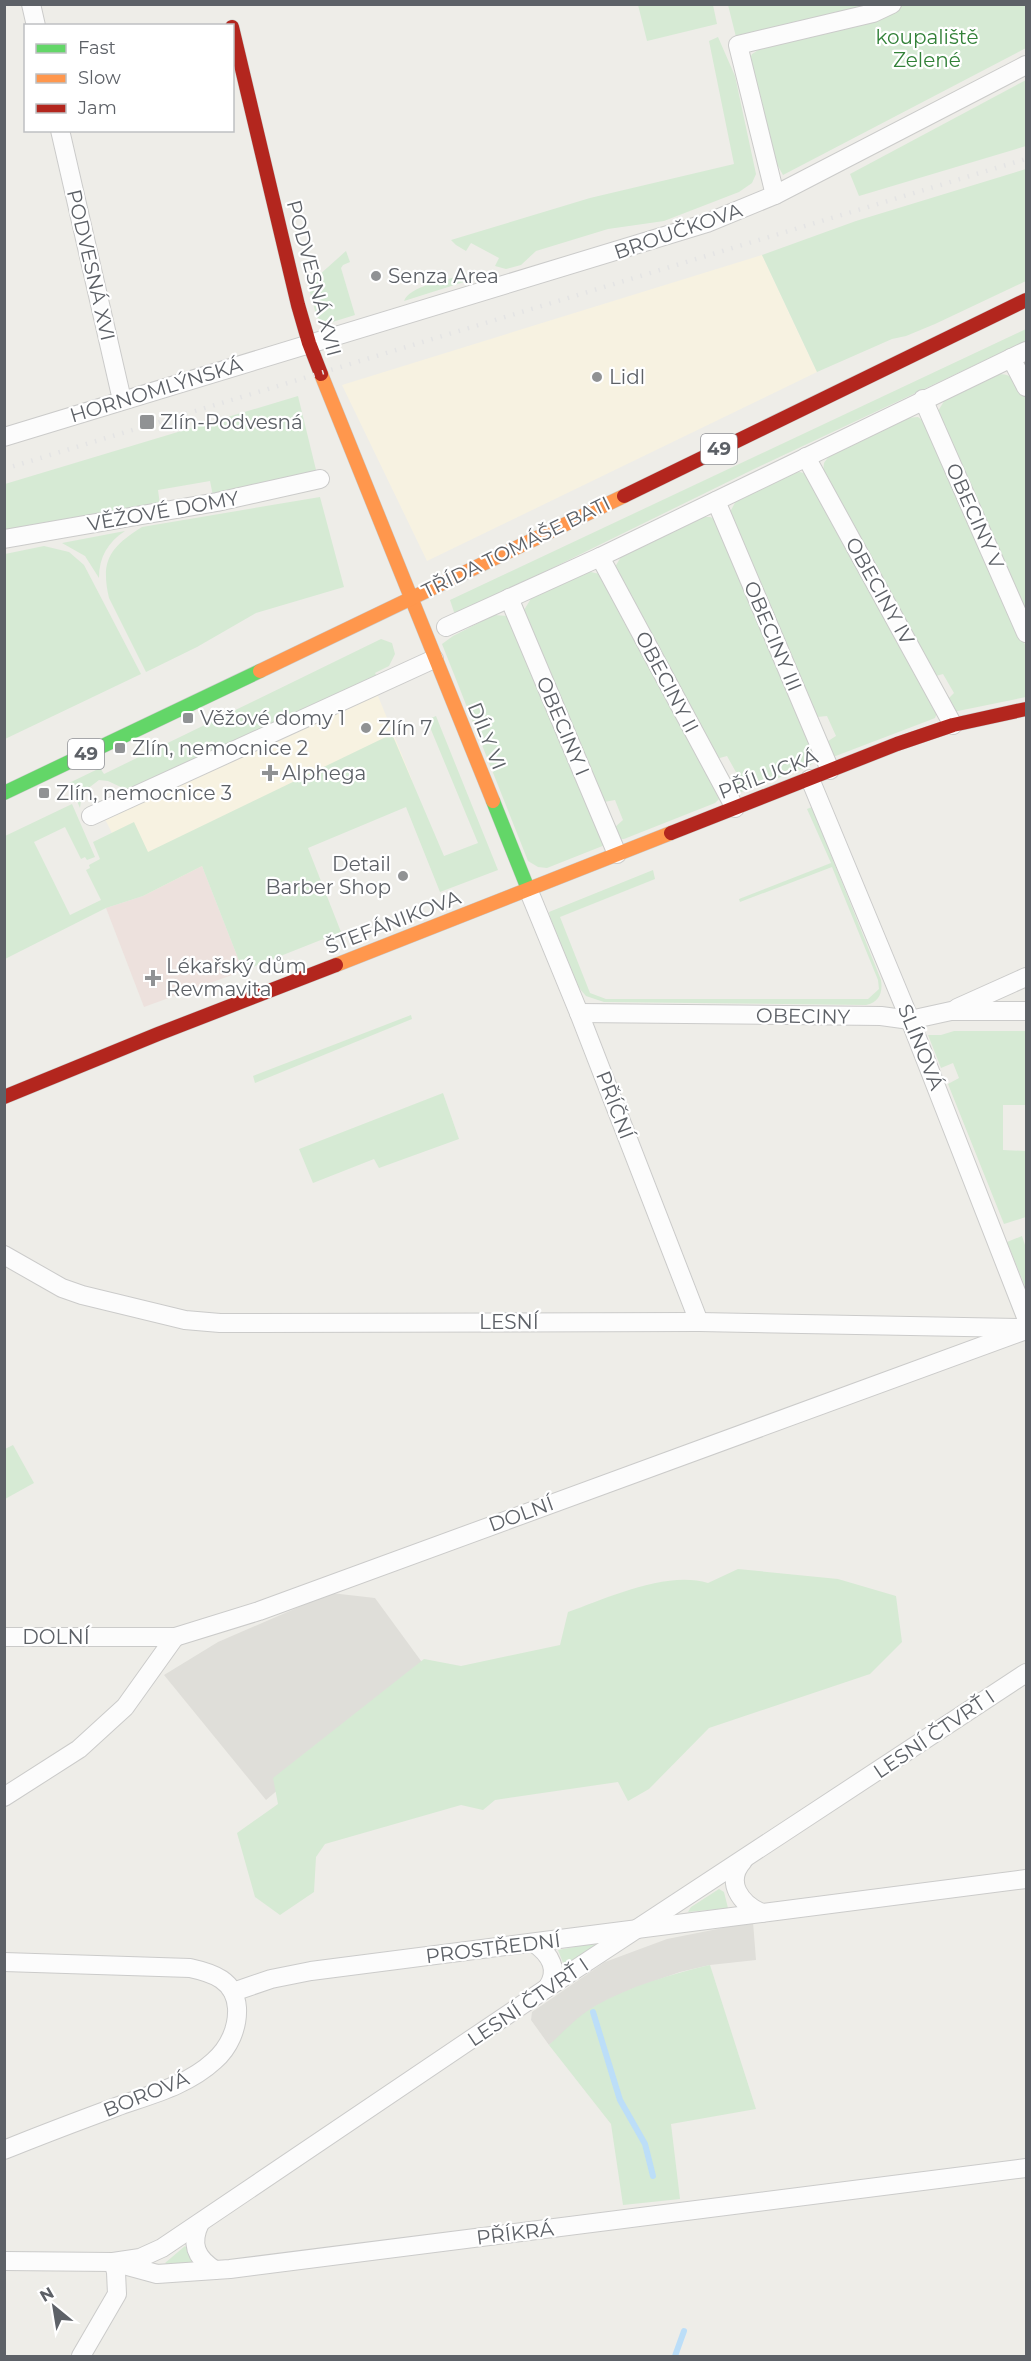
<svg xmlns="http://www.w3.org/2000/svg" width="1031" height="2361" font-family="Montserrat,sans-serif">
	<style>
		.commercial { fill: #f7f2e1 }
		.industrial { fill: #dfded9 }
		.medical { fill: #ede1dd }
		.green { fill: #d6ead4 }
		.lines { fill: none; stroke-linecap: round; stroke-linejoin: round }
		.stream { stroke: #bcdef8; stroke-width: 6 }
		.street-casing { stroke: #cbcbca; stroke-width: 20 }
		.fast-casing { stroke: #c9cac9; stroke-width: 15 }
		.slow-casing { stroke: #c9cac9; stroke-width: 15 }
		.jam-casing { stroke: #c9cac9; stroke-width: 15 }
		.street { stroke: #fcfcfc; stroke-width: 18 }
		.fast { stroke: #63d668; stroke-width: 14 }
		.slow { stroke: #ff974d; stroke-width: 14 }
		.jam { stroke: #b3261e; stroke-width: 14 }
		.rail { stroke: #e4e4e4; stroke-width: 4.5; stroke-dasharray: 1.5 8; stroke-linecap: butt }
		.poi-dot { fill: #909294; stroke: #fff; stroke-width: 2 }
		.labels { text-anchor: middle; dominant-baseline: central; stroke-width: 4.5; stroke-linejoin: round; paint-order: stroke }
		.shield { fill: #fff; stroke: #8e9095; stroke-width: 1.5 }
		.shield-label { font-size: 18px; font-weight: bold; fill: #5d6167 }
		.park-label { font-size: 20px; fill: #328138; stroke: #fff }
		.street-label { font-size: 20px; fill: #5d6167; stroke: #fff }
		.poi-label { font-size: 20px; fill: #5d6167; stroke: #fff; text-anchor: start }
	</style>
	<rect width="100%" height="100%" fill="#eeede8"/>
	<g class="commercial">
		<polygon points="762,255 817,372 427,561 342,385"/>
		<polygon points="374,686 412,780 143,896 103,815"/>
	</g>
	<g class="industrial">
		<polygon points="331,1593 375,1598 424,1665 266,1800 164,1675 218,1642"/>
		<polygon points="753,1922 756,1960 710,1965 680,1972 632,1989 594,2007 549,2045 531,2020 532,2012 605,1962 667,1939"/>
	</g>
	<polygon class="medical" points="202,866 243,971 144,1007 106,908 143,896"/>
	<g class="green">
		<polygon points="638,5 713,5 717,24 647,41"/>
		<polygon points="728,5 1026,5 1026,48 783,175 773,157 749,61 752,54 760,49 875,22 738,45"/>
		<polygon points="718,37 735,76 756,174 752,183 739,192 664,221 608,229 536,251 521,265 506,269 495,266 499,258 471,243 466,251 456,245 451,240 590,198 734,164 709,41"/>
		<polygon points="1026,80 1026,146 859,196 850,174"/>
		<polygon points="1026,169 1026,281 935,324 906,336 892,339 817,372 762,255 856,221"/>
		<polygon points="346,251 350,262 343,265 341,268 355,315 326,324 317,318 308,285"/>
		<path d="M458,276L467,281L404,301C410,286 444,281 458,276Z"/>
		<polygon points="1026,329 1026,341 752,470 465,611 460,614 454,612 450,600"/>
		<path d="M998,374C1014,374 1019,383 1026,397V624L938,411L946,398Z"/>
		<polygon points="298,396 317,474 213,496 210,481 158,490 160,505 5,535 5,484"/>
		<polygon points="918,417 931,427 1026,647 1026,697 953,712 946,701 954,693 943,674 936,676 823,472 824,463 829,456 906,418"/>
		<polygon points="800,472 810,475 937,713 935,718 930,720 833,757 825,743 836,736 827,716 817,717 730,512 737,499 792,473"/>
		<path d="M320,497L344,587L256,613L197,647L146,672L109,598C100,559 111,547 142,527Z"/>
		<polygon points="699,517 710,517 717,520 817,760 809,766 739,793 734,793 729,781 737,774 727,756 716,759 615,567 622,555"/>
		<path d="M125,531C108,542 99,557 99,578L85,556L62,543Z"/>
		<polygon points="44,546 69,552 84,565 141,674 5,739 5,554"/>
		<polygon points="586,571 600,574 720,798 715,803 624,839 620,839 614,828 623,820 615,800 604,802 524,610 532,597"/>
		<polygon points="494,615 508,616 605,845 547,868 538,867 528,861 442,644 453,636"/>
		<polygon points="381,639 392,643 395,654 389,666 375,673 379,680 127,790 108,781 99,780 82,793 80,808 69,783 100,768 104,774"/>
		<polygon points="436,716 498,870 440,892 406,807 308,848 341,932 243,971 202,866 143,896 106,908 5,959 5,836 72,804 95,857 87,860 85,857 81,859 65,827 34,842 70,915 101,900 86,870 90,868 89,865 100,859 93,842 134,822 148,852 392,734 444,856 478,843 427,720"/>
		<path d="M812,807L881,980C883,993 879,1002 866,1005L604,1002L586,996L579,988L551,922L549,912L653,870L655,879L560,917L590,993L606,999H868L879,989L878,980L832,867L740,902L739,899L831,863L807,809Z"/>
		<polygon points="411,1015 412,1019 255,1083 253,1076"/>
		<polygon points="954,1031 1026,1031 1026,1105 1003,1105 1003,1150 1026,1151 1026,1217 1004,1224 948,1084 959,1078 953,1063 941,1068 928,1035 941,1035"/>
		<polygon points="443,1093 459,1139 379,1168 374,1159 313,1183 299,1149"/>
		<polygon points="1022,1236 1026,1248 1026,1289 1007,1242"/>
		<polygon points="13,1445 34,1483 5,1499 5,1449"/>
		<path d="M738,1569L838,1579L896,1596L902,1642L870,1674L709,1728L649,1789L628,1801L618,1782L495,1800L483,1810L461,1805L325,1844L316,1857L314,1892L280,1915L255,1897L237,1833L278,1804L273,1778L424,1659L461,1666L560,1645L568,1612C607,1598 667,1570 708,1583Z"/>
		<polygon points="719,1889 724,1892 728,1908 688,1912 691,1907"/>
		<polygon points="603,1942 565,1968 558,1950"/>
		<path d="M710,1965L756,2109L671,2124L680,2199L623,2205L611,2124L549,2045C563,2032 579,2015 595,2006C631,1986 671,1974 710,1965Z"/>
		<polygon points="185,2246 190,2251 193,2264 169,2266 165,2263"/>
	</g>
	<g class="lines">
		<g class="stream">
			<polyline points="593,2012 620,2100 645,2144 653,2176"/>
			<polyline points="675,2356 684,2331"/>
		</g>
		<defs>
			<g id="street">
				<polyline points="31,4 36,26"/>
				<polyline points="60,130 122,400"/>
				<polyline points="775,195 738,45 873,13 892,4"/>
				<polyline points="1011,358 1026,387"/>
				<polyline points="923,399 1026,633"/>
				<polyline points="4,437 707,223 775,195 1026,65"/>
				<polyline points="806,457 953,725"/>
				<polyline points="716,501 830,770"/>
				<polyline points="4,539 217,502 320,479"/>
				<polyline points="600,557 735,808"/>
				<polyline points="509,598 617,854"/>
				<polyline points="446,627 600,557 1026,351"/>
				<polyline points="810,779 910,1020 1026,1317"/>
				<polyline points="91,816 434,659"/>
				<polyline points="528,889 579,1013 699,1322"/>
				<polyline points="957,1008 1026,977"/>
				<polyline points="579,1013 881,1016 910,1020 951,1011 1026,1011"/>
				<polyline points="4,1255 62,1288 82,1295 185,1320 220,1323 699,1322 1018,1328"/>
				<polyline points="4,1637 175,1637 259,1611 1026,1330"/>
				<polyline points="4,1797 79,1749 125,1707 175,1637"/>
				<path d="M743,1861C724,1882 741,1904 762,1913"/>
				<path d="M534,1943C550,1954 560,1970 547,1988"/>
				<path d="M4,1962L190,1968C213,1973 235,1980 237,2008C238,2028 229,2048 214,2061C187,2086 149,2095 116,2107C78,2121 41,2135 4,2150"/>
				<polyline points="233,1992 271,1979 311,1971 1026,1879"/>
				<path d="M200,2223C190,2244 196,2258 215,2270"/>
				<polyline points="4,2261 113,2262 157,2274 230,2269 1026,2168"/>
				<polyline points="113,2262 140,2258 162,2248 547,1988 1026,1673"/>
				<polyline points="81,2356 117,2294 116,2272 113,2262"/>
			</g>
			<g id="fast">
				<polyline points="4,793 260,671"/>
				<polyline points="493,801 528,889"/>
			</g>
			<g id="slow">
				<polyline points="321,374 493,801"/>
				<polyline points="260,671 624,496"/>
				<polyline points="336,965 671,833"/>
			</g>
			<g id="jam">
				<polyline points="232,27 298,305 309,343 321,374"/>
				<polyline points="624,496 1026,300"/>
				<polyline points="671,833 897,744 953,725 1026,709"/>
				<polyline points="4,1097 158,1034 336,965"/>
			</g>
		</defs>
		<use href="#street" class="street-casing"/>
		<use href="#fast" class="fast-casing"/>
		<use href="#slow" class="slow-casing"/>
		<use href="#jam" class="jam-casing"/>
		<use href="#street" class="street"/>
		<use href="#fast" class="fast"/>
		<use href="#slow" class="slow"/>
		<use href="#jam" class="jam"/>
		<polyline class="rail" points="4,469 1026,159"/>
	</g>
	<g class="poi-dot">
		<circle cx="376" cy="276" r="6"/>
		<circle cx="597" cy="377" r="6"/>
		<rect x="139" y="414" width="16" height="16" rx="3"/>
		<rect x="182" y="712" width="12" height="12" rx="3"/>
		<circle cx="366" cy="728" r="6"/>
		<rect x="114" y="742" width="12" height="12" rx="3"/>
		<path d="M267 764h6v6h6v6h-6v6h-6v-6h-6v-6h6z"/>
		<rect x="38" y="787" width="12" height="12" rx="3"/>
		<circle cx="403" cy="876" r="6"/>
		<path d="M150 969h6v6h6v6h-6v6h-6v-6h-6v-6h6z"/>
	</g>
	<g class="labels">
		<g class="shield">
			<rect x="701" y="434" width="36" height="30" rx="4.5"/>
			<rect x="68" y="739" width="36" height="30" rx="4.5"/>
		</g>
		<g class="shield-label">
			<text x="719" y="449">49</text>
			<text x="86" y="754">49</text>
		</g>
		<g class="park-label">
			<text x="927" y="37">koupaliště<tspan x="927" dy="23">Zelené</tspan></text>
		</g>
		<g class="street-label">
			<text transform="translate(678 231) rotate(-19)">BROUČKOVA</text>
			<text transform="translate(91 265) rotate(77)">PODVESNÁ XVI</text>
			<text transform="translate(314 278) rotate(75)">PODVESNÁ XVII</text>
			<text transform="translate(156 390) rotate(-17)">HORNOMLÝNSKÁ</text>
			<text transform="translate(163 511) rotate(-10)">VĚŽOVÉ DOMY</text>
			<text transform="translate(975 516) rotate(66)">OBECINY V</text>
			<text transform="translate(516 547) rotate(-26)">TŘÍDA TOMÁŠE BATI</text>
			<text transform="translate(880 591) rotate(61)">OBECINY IV</text>
			<text transform="translate(773 636) rotate(67)">OBECINY III</text>
			<text transform="translate(667 682) rotate(62)">OBECINY II</text>
			<text transform="translate(563 726) rotate(67)">OBECINY I</text>
			<text transform="translate(487 736) rotate(68)">DÍLY VI</text>
			<text transform="translate(768 774) rotate(-21)">PŘÍLUCKÁ</text>
			<text transform="translate(393 922) rotate(-21)">ŠTEFÁNIKOVA</text>
			<text transform="translate(803 1016) rotate(1)">OBECINY</text>
			<text transform="translate(921 1047) rotate(68)">SLÍNOVÁ</text>
			<text transform="translate(615 1105) rotate(69)">PŘÍČNÍ</text>
			<text x="509" y="1322">LESNÍ</text>
			<text transform="translate(521 1514) rotate(-20)">DOLNÍ</text>
			<text x="56" y="1637">DOLNÍ</text>
			<text transform="translate(934 1734) rotate(-34)">LESNÍ ČTVRŤ I</text>
			<text transform="translate(493 1948) rotate(-7)">PROSTŘEDNÍ</text>
			<text transform="translate(528 2002) rotate(-34)">LESNÍ ČTVRŤ I</text>
			<text transform="translate(146 2094) rotate(-22)">BOROVÁ</text>
			<text transform="translate(515 2233) rotate(-7)">PŘÍKRÁ</text>
		</g>
		<g class="poi-label">
			<text x="388" y="276">Senza Area</text>
			<text x="609" y="377">Lidl</text>
			<text x="160" y="422">Zlín-Podvesná</text>
			<text x="200" y="718">Věžové domy 1</text>
			<text x="378" y="728">Zlín 7</text>
			<text x="132" y="748">Zlín, nemocnice 2</text>
			<text x="282" y="773">Alphega</text>
			<text x="56" y="793">Zlín, nemocnice 3</text>
			<text x="391" y="864" text-anchor="end">Detail<tspan x="391" dy="23">Barber Shop</tspan></text>
			<text x="166" y="966">Lékařský dům<tspan x="166" dy="23">Revmavita</tspan></text>
		</g>
	</g>
	<rect width="1031" height="2361" fill="none" stroke="#5d6167" stroke-width="12"/>
	<rect x="24" y="24" width="210" height="108" fill="#ffffff" stroke="#bec0c2" stroke-width="1.5"/>
	<rect x="36" y="44" width="30" height="9" fill="#63d668" stroke="#bec0c2" stroke-width="1.5"/>
	<text x="78" y="54" font-size="18" fill="#5d6167">Fast</text>
	<rect x="36" y="74" width="30" height="9" fill="#ff974d" stroke="#bec0c2" stroke-width="1.5"/>
	<text x="78" y="84" font-size="18" fill="#5d6167">Slow</text>
	<rect x="36" y="104" width="30" height="9" fill="#b3261e" stroke="#bec0c2" stroke-width="1.5"/>
	<text x="78" y="114" font-size="18" fill="#5d6167">Jam</text>
	<g transform="translate(54 2307) rotate(330)" stroke="#ffffff" stroke-width="4.5" paint-order="stroke">
	<path d="M0-4.5L10 22L0 15L-10 22Z" fill="#5d6167"/>
	<text y="-9" font-size="16" font-weight="bold" text-anchor="middle" fill="#5d6167">N</text>
	</g>
</svg>
